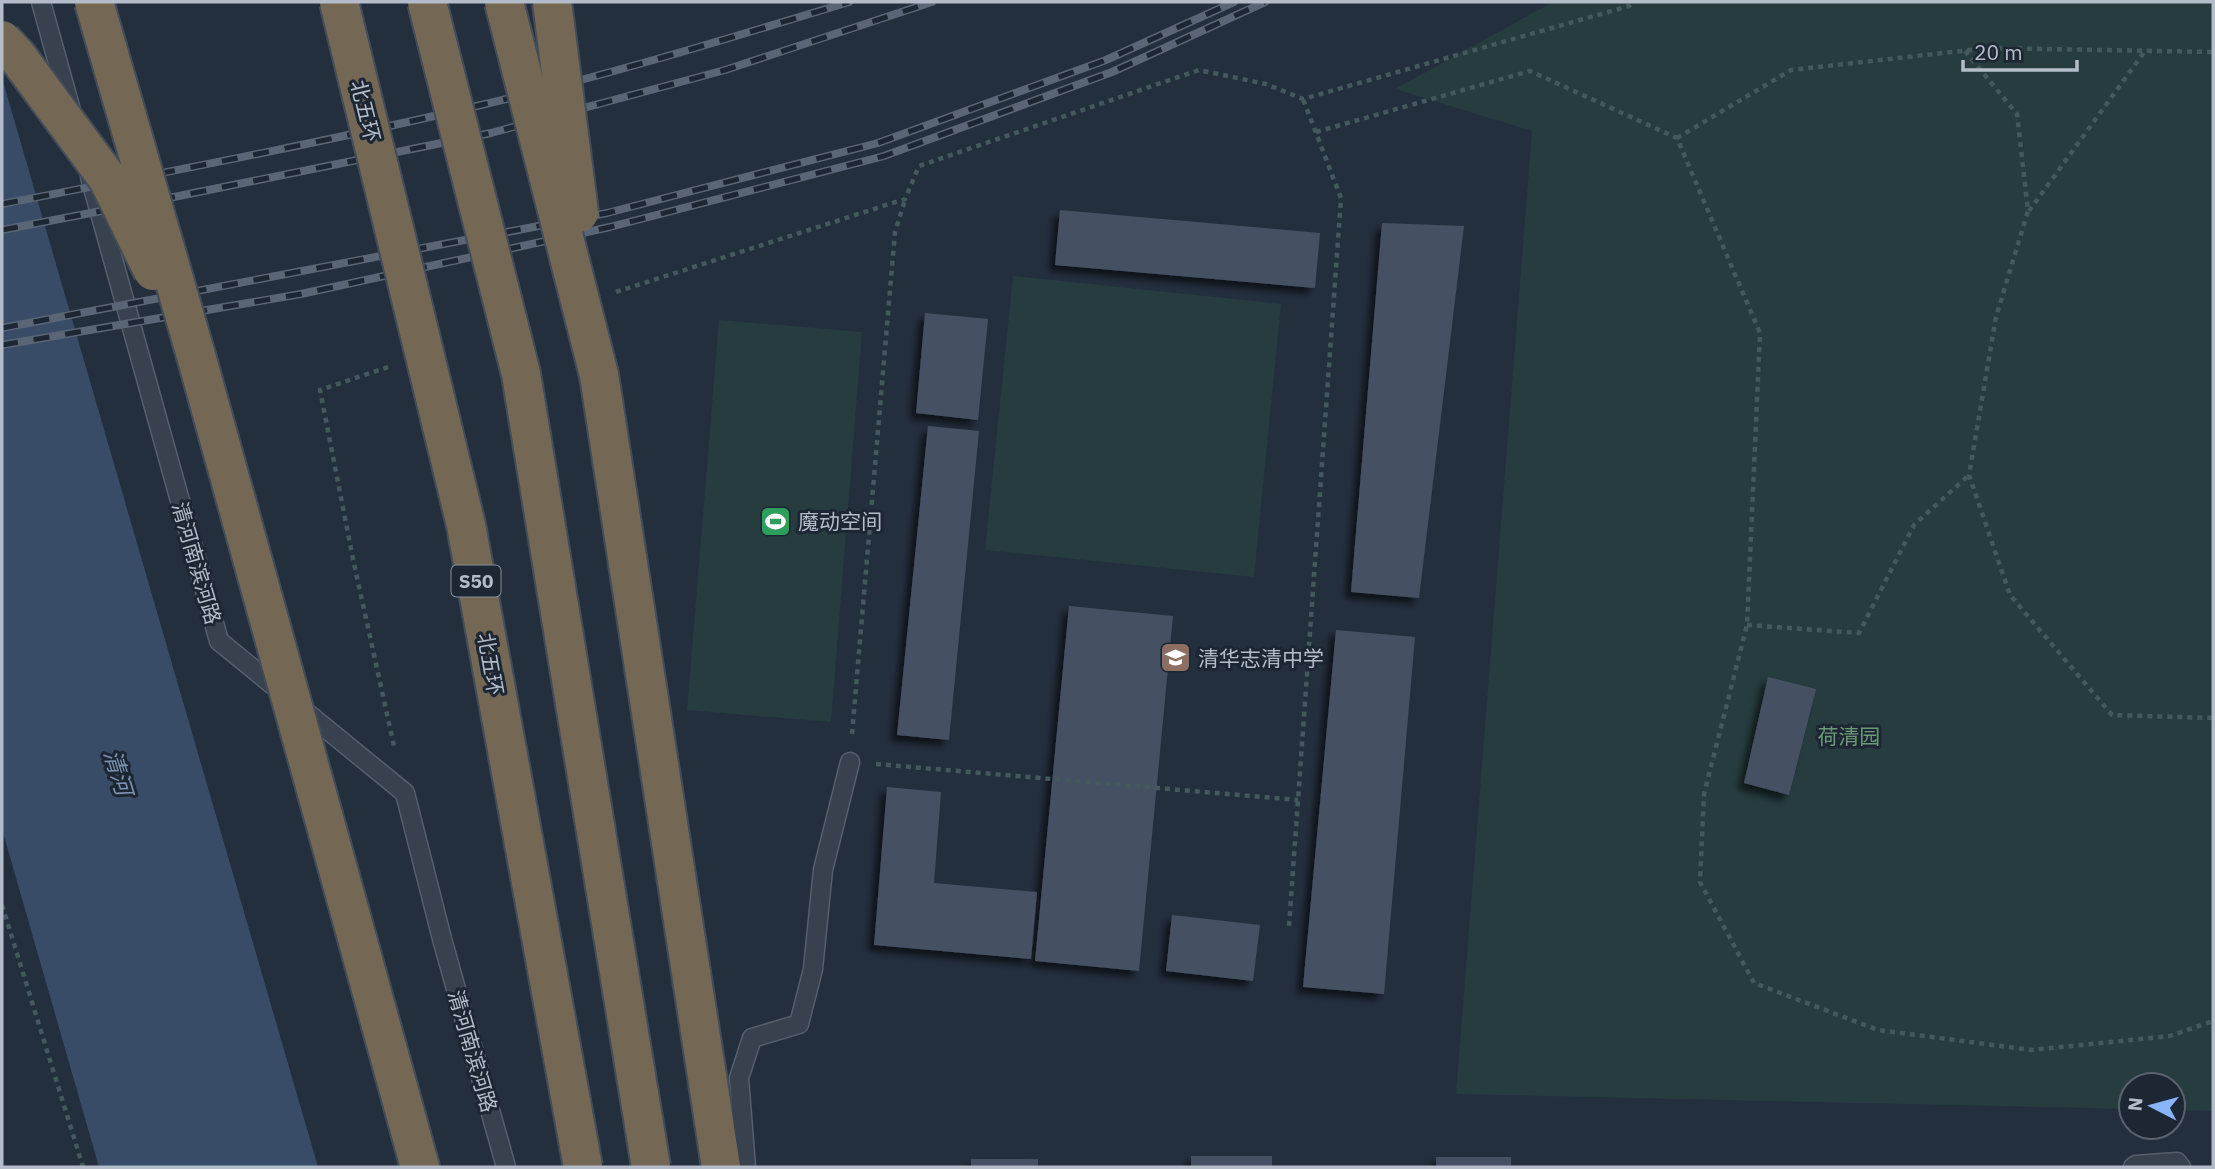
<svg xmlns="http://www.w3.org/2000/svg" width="2215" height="1169" font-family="'IBM Plex Sans','Noto Sans SC',sans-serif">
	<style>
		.green { fill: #263c3f }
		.water { fill: #394c67 }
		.building { fill: #455162; filter: url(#shadow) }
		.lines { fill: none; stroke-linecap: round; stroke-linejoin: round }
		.service-casing { stroke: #565f6c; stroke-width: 21 }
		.motorway-casing { stroke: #434c59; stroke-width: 42 }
		.path { stroke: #44595c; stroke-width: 4.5; stroke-dasharray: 5 5; stroke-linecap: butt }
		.service { stroke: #38414e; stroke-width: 18 }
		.motorway { stroke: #746855; stroke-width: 38 }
		.rail-casing { stroke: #5a6575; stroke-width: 8 }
		.rail { stroke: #1d2633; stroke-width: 5; stroke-dasharray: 16; stroke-linecap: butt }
		.motorway-bridge-casing { stroke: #434c59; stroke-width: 42; stroke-linecap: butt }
		.motorway-bridge { stroke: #746855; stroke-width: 38 }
		.labels { text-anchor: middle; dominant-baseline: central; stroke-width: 6; stroke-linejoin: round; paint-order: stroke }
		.shield { fill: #1d2633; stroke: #878f9c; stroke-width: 2 }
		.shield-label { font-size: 19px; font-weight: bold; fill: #b4bcc9 }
		.street-label { font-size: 21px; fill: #b4bcc9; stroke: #1d2633 }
		.poi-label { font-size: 21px; fill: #b4bcc9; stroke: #1d2633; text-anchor: start }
		.park-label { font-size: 21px; fill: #6b9a76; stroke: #1d2633 }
		.water-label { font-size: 23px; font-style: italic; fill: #7c92b1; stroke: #1d2633 }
	</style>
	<defs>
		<filter id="shadow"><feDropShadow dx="-6" dy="6" stdDeviation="3.5" flood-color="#0009"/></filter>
	</defs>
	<rect width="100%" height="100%" fill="#242f3e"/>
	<g class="green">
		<polygon points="1553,2 2213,2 2213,1111 2173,1110 2173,1085 2131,1085 2131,1109 1456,1094 1532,131 1395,89"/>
		<polygon points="1013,276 1281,304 1254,577 985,550"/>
		<polygon points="719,320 862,332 831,722 687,710"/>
	</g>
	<polygon class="water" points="2,78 318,1167 99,1167 2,829"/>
	<g class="building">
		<polygon points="1060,210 1320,233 1315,288 1055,265"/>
		<polygon points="1382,223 1464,226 1419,598 1351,592"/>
		<polygon points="925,313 988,319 978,420 916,413"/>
		<polygon points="928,426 979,431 949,740 897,735"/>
		<polygon points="1069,606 1173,616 1139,971 1035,961"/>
		<polygon points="1336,630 1415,637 1384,994 1303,987"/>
		<polygon points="1768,677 1816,689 1789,795 1744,783"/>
		<polygon points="887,787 941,792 934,883 1037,892 1031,959 874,945"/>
		<polygon points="1172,915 1260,925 1253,981 1166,971"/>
		<rect x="1191" y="1156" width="81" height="11"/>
		<rect x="1436" y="1157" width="75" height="10"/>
		<rect x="971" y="1159" width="67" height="8"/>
	</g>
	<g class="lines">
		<defs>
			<g id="service">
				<polyline points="41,2 71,110"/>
				<polyline points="90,177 219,641 405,793 442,939 506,1167"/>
				<polyline points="746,1167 739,1078 752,1038 799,1024 813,969 823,870 850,762"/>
				<polyline points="2133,1167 2136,1165 2177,1162 2181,1167"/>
			</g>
			<g id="motorway">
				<polyline points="599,375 721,1167"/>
				<polyline points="349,909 420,1167"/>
			</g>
		</defs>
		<use href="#service" class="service-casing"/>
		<use href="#motorway" class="motorway-casing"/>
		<g class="path">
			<polyline points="1965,51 2017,114 2028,211 1996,317 1969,475 2010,595 2112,715 2213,718"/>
			<polyline points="1316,132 1530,71 1677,138 1760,333 1747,625 1704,794 1700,882 1754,983 1878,1030 2031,1050 2170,1036 2213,1021"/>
			<polyline points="1677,138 1791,70 1988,48 2213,52"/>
			<polyline points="2029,211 2145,51"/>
			<polyline points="616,292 905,199 919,166 1199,70 1266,84 1303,99 1629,6 1635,2"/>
			<polyline points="388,367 320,390 353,559 394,746"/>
			<polyline points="1747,625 1859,633 1914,525 1969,475"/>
			<polyline points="852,734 895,232 905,200"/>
			<polyline points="876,764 1298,800"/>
			<polyline points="2,905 83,1167"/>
			<polyline points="1289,926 1341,198 1303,99"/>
		</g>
		<use href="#service" class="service"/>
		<use href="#motorway" class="motorway"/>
		<defs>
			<g id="rail">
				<path d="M2,204C162,173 322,143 481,105C605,76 727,39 849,2"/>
				<polyline points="2,230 169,198 491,133 725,70 932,2"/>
				<polyline points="2,328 607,213 878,143 1106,60 1234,2"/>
				<polyline points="2,345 301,294 610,227 884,156 1112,72 1265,2"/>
			</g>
		</defs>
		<use href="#rail" class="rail-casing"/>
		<use href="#rail" class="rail"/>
		<defs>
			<g id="motorway-bridge">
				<polyline points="94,2 197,359 349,909"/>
				<polyline points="339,2 466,525 583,1167"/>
				<polyline points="427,2 521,374 651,1167"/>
				<polyline points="504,2 599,375"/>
				<polyline points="552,2 579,213"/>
				<polyline points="2,40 17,56 108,179 153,271"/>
			</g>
		</defs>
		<use href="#motorway-bridge" class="motorway-bridge-casing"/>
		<use href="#motorway-bridge" class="motorway-bridge"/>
	</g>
	<defs>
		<symbol id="stadium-square" viewBox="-11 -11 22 22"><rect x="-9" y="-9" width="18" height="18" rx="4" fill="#2e9e5b" stroke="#1d2633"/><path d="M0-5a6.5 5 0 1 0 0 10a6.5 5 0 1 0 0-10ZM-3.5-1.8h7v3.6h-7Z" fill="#fff"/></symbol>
		<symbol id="school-square" viewBox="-11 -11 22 22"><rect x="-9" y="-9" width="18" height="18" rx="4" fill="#8d6e63" stroke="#1d2633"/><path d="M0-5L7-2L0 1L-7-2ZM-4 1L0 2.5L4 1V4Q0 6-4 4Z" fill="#fff"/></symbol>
	</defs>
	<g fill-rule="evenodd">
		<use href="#stadium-square" x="758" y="504" width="35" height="35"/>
		<use href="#school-square" x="1158" y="640" width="35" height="35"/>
	</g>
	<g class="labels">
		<rect class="shield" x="451.5" y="565.5" width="49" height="31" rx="5"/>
		<g class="shield-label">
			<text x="476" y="581">S50</text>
		</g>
		<g class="street-label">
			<text transform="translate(366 111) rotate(76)">北五环</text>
			<text transform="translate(197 563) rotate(74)">清河南滨河路</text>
			<text transform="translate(491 664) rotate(80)">北五环</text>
			<text transform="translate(473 1051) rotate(74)">清河南滨河路</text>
		</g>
		<g class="poi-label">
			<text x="798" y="521">魔动空间</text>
			<text x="1198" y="658">清华志清中学</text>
		</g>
		<g class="park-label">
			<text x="1849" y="736">荷清园</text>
		</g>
		<g class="water-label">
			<text transform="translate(119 772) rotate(73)">清河</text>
		</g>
	</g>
	<rect width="2215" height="1169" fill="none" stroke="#b4bcc9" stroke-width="7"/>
	<g transform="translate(2152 1106) rotate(276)"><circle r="33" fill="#1d2633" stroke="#59626f" stroke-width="2"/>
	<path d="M0-5L12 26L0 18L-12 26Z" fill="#8ab4f8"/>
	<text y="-10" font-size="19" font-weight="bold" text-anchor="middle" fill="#b4bcc9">N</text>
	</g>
	<path d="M1963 60v10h114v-10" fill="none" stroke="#b4bcc9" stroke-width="3.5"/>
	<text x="1974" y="60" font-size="21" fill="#b4bcc9" stroke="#1d2633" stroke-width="5" paint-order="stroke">20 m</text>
</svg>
